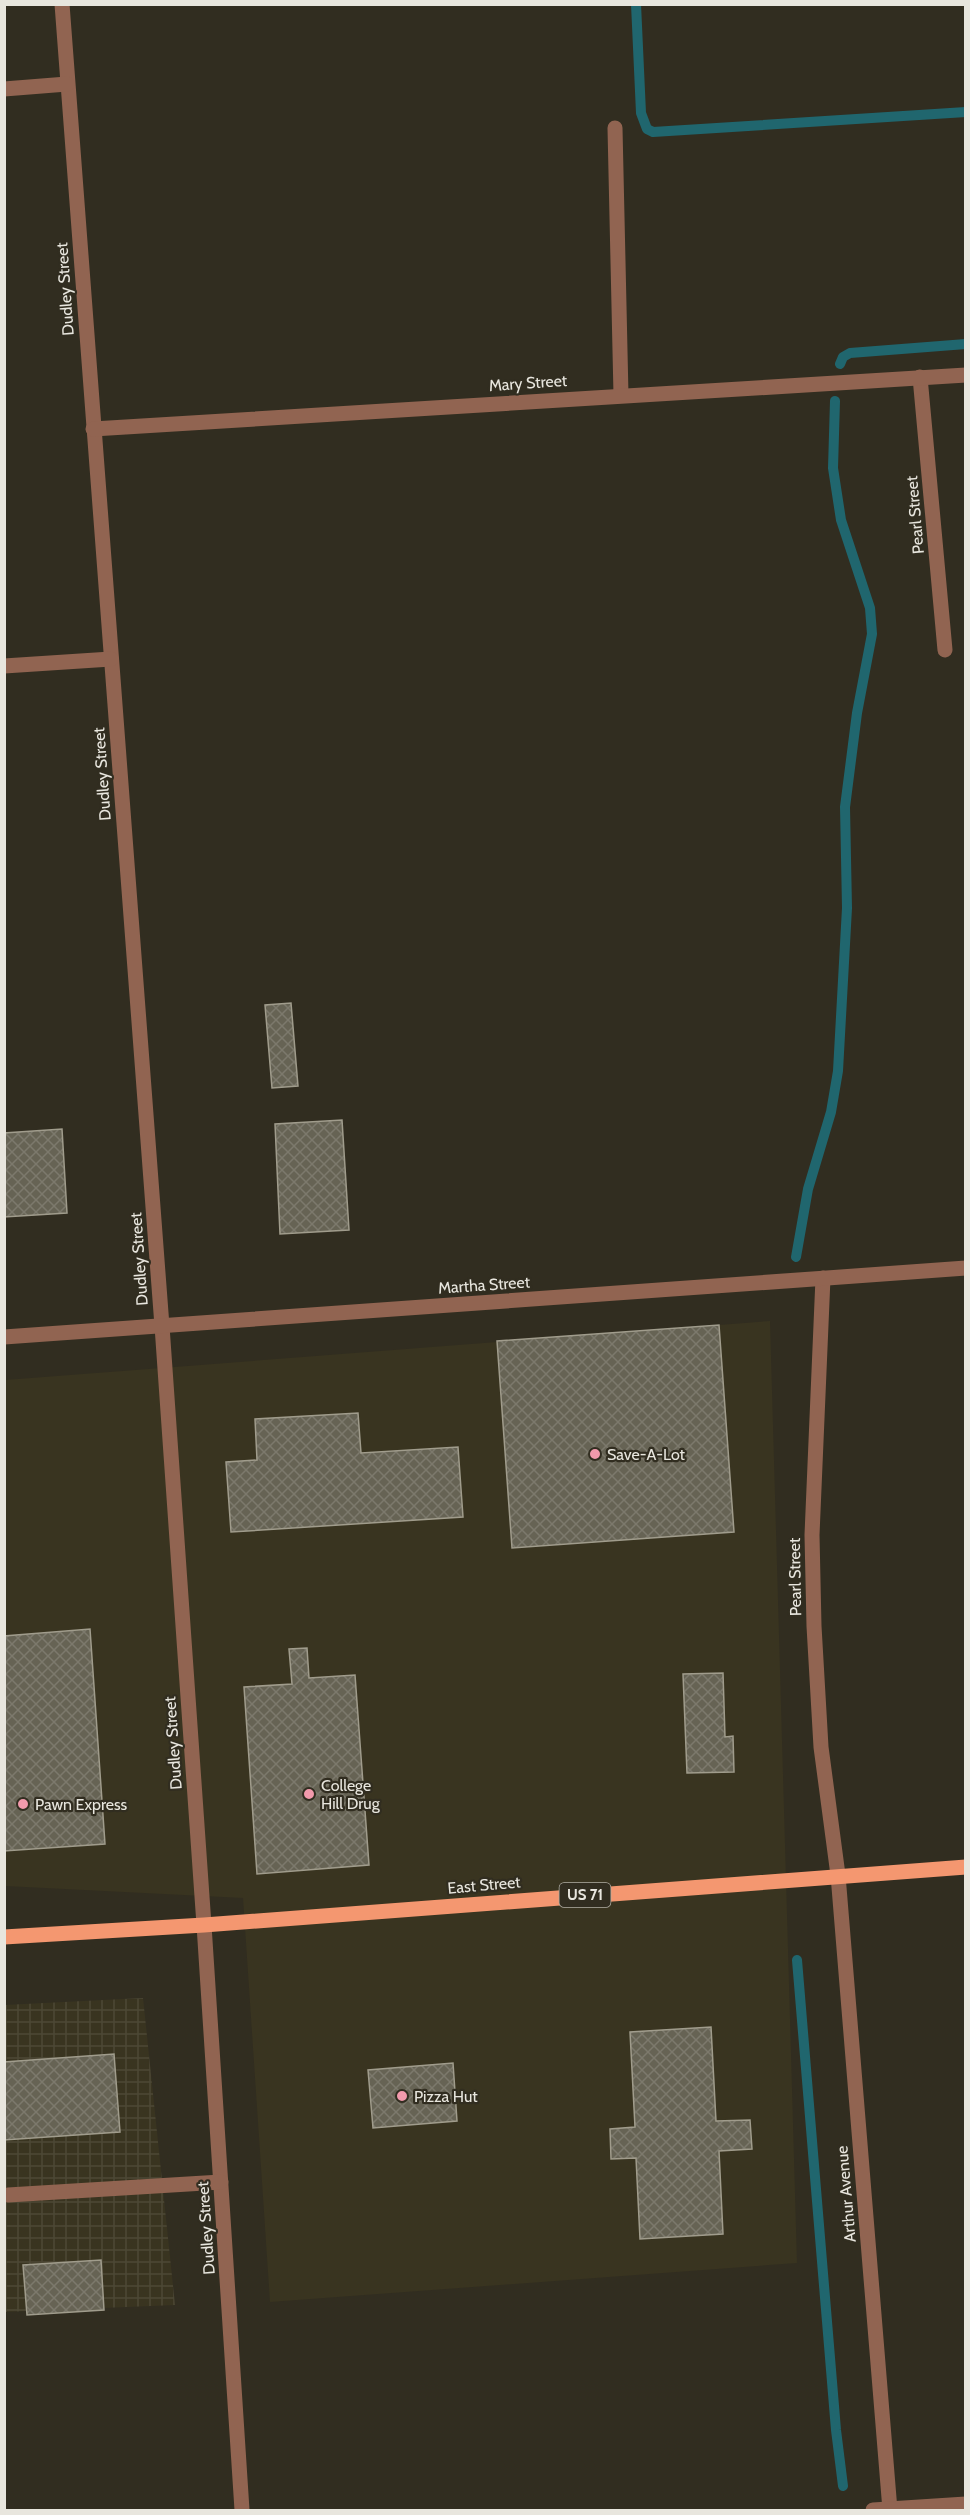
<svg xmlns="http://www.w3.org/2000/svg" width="970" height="2515" font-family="Cabin,sans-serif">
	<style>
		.built { fill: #393420 }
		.industrial { fill: url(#industrial-grid) }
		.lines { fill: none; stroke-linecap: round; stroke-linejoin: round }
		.stream { stroke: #20666e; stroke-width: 10 }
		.building { fill: url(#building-cross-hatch); stroke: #a09c8c; stroke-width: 1.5 }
		.minor { stroke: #916451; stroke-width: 15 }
		.major { stroke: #f49770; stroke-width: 15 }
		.poi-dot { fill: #f29aac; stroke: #312d20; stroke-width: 2 }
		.labels { text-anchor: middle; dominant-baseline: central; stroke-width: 4.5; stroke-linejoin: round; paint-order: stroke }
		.shield { fill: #312d20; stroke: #b1aea5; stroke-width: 1.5 }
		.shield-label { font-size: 15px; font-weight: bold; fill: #e8e6de }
		.street-label { font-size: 16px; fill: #e8e6de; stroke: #312d20 }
		.poi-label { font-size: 16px; fill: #e8e6de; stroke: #312d20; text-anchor: start }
	</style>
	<defs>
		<pattern id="industrial-grid" width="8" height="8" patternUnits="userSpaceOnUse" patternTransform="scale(1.5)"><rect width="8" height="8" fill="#393420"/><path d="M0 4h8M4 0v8" fill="none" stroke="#4c4835"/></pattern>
		<pattern id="building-cross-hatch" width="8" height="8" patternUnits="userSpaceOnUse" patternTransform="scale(1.5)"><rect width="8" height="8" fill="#666354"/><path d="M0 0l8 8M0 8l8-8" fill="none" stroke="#7c796c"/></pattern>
	</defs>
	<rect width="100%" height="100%" fill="#312d20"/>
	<polygon class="built" points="770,1321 797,2263 270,2302 243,1898 5,1886 5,1380"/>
	<polygon class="industrial" points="143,1998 175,2305 5,2312 5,2005"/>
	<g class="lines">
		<g class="stream">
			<polyline points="636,4 641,113 647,129 653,132 966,112"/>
			<polyline points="840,364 843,357 850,353 966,344"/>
			<polyline points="796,1257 808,1189 831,1112 838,1071 847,908 845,807 857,713 872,634 870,608 841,520 833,468 835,401"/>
			<polyline points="797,1960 836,2430 843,2486"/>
		</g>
	</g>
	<g class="building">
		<polygon points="291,1003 298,1086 272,1088 265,1005"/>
		<polygon points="342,1120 349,1230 280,1234 275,1124"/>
		<polygon points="62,1129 67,1213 4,1217 4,1133"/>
		<polygon points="719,1325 734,1532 512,1548 497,1341"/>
		<polygon points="358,1413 361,1453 458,1447 463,1517 231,1532 226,1462 257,1460 255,1419"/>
		<polygon points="90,1629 105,1844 4,1851 4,1636"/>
		<polygon points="307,1648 309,1678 355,1675 369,1865 257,1874 244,1687 292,1684 289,1649"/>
		<polygon points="723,1673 725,1737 733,1736 734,1772 687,1773 683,1674"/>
		<polygon points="711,2027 716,2121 750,2120 752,2149 719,2151 723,2234 640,2239 636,2158 611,2159 610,2129 635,2127 630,2032"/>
		<polygon points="114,2054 120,2132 4,2140 4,2062"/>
		<polygon points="453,2063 457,2121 373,2128 368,2070"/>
		<polygon points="101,2260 104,2310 27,2315 23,2265"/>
	</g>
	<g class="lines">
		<g class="minor">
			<polyline points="62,4 162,1326 204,1925 242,2510"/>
			<polyline points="4,89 67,84"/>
			<polyline points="615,128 621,395"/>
			<polyline points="920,377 945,650"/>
			<polyline points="93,429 966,375"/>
			<polyline points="4,666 111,659"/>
			<polyline points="823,1278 812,1535 814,1626 821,1747 838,1875 890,2510"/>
			<polyline points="4,1337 966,1268"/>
			<polyline points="8,2195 221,2182"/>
			<polyline points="873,2510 966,2504"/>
		</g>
		<polyline class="major" points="4,1937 204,1925 966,1867"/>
	</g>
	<g class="poi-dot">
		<circle cx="595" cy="1454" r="6"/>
		<circle cx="309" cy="1794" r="6"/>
		<circle cx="23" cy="1804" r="6"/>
		<circle cx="402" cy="2096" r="6"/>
	</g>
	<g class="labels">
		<rect class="shield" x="559.5" y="1883" width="51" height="24" rx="4.5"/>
		<g class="shield-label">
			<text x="585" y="1895">US 71</text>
		</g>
		<g class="street-label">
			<text transform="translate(65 289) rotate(-94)">Dudley Street</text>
			<text transform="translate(528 383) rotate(-4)">Mary Street</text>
			<text transform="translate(915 515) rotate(-95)">Pearl Street</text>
			<text transform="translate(102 774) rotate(-94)">Dudley Street</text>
			<text transform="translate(139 1259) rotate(-94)">Dudley Street</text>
			<text transform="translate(484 1285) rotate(-4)">Martha Street</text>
			<text transform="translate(795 1577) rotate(-91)">Pearl Street</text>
			<text transform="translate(173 1743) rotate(-94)">Dudley Street</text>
			<text transform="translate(484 1885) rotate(-5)">East Street</text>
			<text transform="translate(846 2194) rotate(-95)">Arthur Avenue</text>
			<text transform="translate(206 2228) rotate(-94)">Dudley Street</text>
		</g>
		<g class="poi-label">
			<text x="607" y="1454">Save-A-Lot</text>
			<text x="321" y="1785">College<tspan x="321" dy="18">Hill Drug</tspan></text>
			<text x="35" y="1804">Pawn Express</text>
			<text x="414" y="2096">Pizza Hut</text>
		</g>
	</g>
	<rect width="970" height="2515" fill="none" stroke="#e8e6de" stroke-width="12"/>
</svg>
